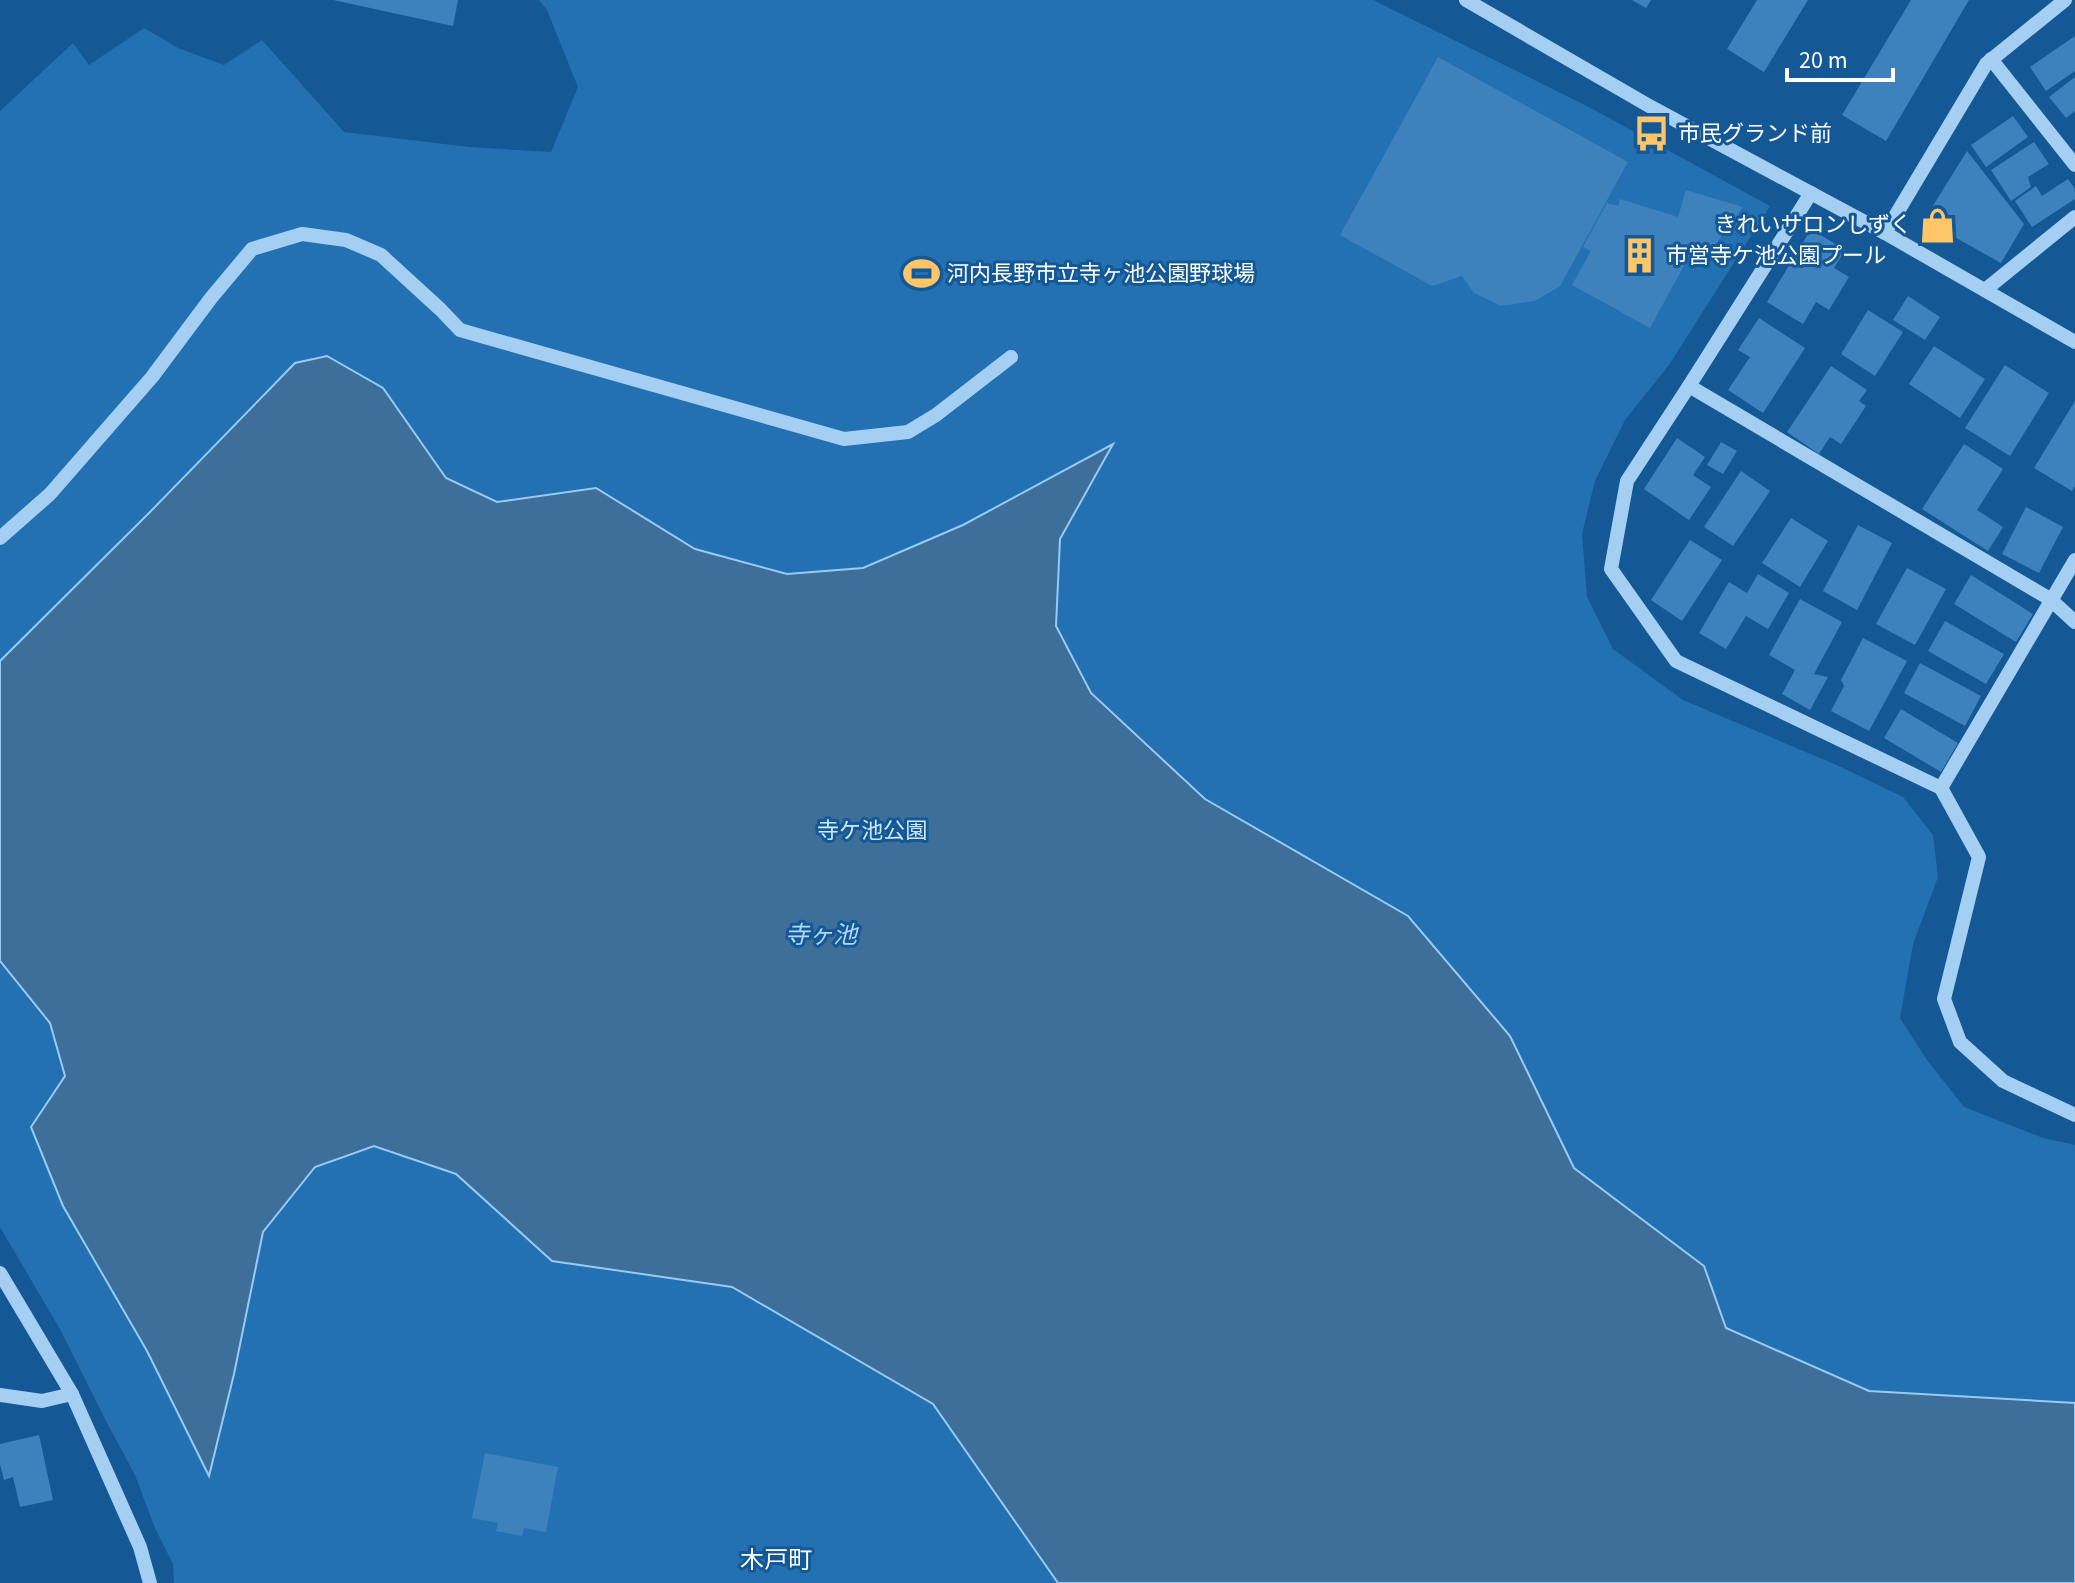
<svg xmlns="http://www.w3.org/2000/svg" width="2075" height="1583" font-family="'Source Sans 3','Noto Sans JP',sans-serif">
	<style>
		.green { fill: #2371b2 }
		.water { fill: #3e6e9a; stroke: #97cbf5; stroke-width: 2 }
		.building { fill: #3d82bd }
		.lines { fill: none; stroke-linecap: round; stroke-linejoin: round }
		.minor { stroke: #a5cff2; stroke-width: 14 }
		.labels { text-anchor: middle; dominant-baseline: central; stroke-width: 6; stroke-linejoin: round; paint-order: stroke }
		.poi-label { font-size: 22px; fill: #fff; stroke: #145895; text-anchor: start }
		.park-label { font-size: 22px; fill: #cce6fc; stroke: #145895 }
		.water-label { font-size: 24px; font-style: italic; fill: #b1d8f9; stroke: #145895 }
		.neighbourhood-label { font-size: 24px; fill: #fff; stroke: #145895 }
	</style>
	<rect width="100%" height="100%" fill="#145895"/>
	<polygon class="green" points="539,0 1373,0 1587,106 1770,206 1669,365 1625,420 1595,481 1582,534 1587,597 1613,649 1683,700 1839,766 1903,797 1933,835 1938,877 1913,944 1900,1018 1927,1060 1964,1107 2043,1138 2075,1145 2075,1583 174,1583 173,1564 155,1528 135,1475 106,1421 61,1331 0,1227 0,111 73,43 89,65 144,28 178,48 224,65 262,40 344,132 469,147 551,152 578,87 547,10"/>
	<polygon class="water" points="327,356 383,388 446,478 497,502 596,488 695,549 787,574 863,568 963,525 1113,444 1060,539 1056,626 1091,693 1205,799 1408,916 1510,1036 1574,1168 1704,1266 1726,1328 1869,1391 2075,1403 2075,1583 1058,1583 933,1404 732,1287 552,1261 456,1174 374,1146 315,1167 263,1232 234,1374 209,1476 147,1351 63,1206 31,1127 65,1076 50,1023 0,961 0,661 150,512 295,363"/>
	<g class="building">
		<polygon points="333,0 458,0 453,26"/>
		<polygon points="1632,0 1651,0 1646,8"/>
		<polygon points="1757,0 1808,0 1764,72 1727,49"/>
		<polygon points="1911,0 1969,0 1886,141 1842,115"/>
		<polygon points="2075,36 2075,71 2046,91 2030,67"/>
		<polygon points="1438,57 1628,162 1560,286 1535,301 1501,306 1474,293 1462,276 1432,286 1340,235"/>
		<polygon points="2075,77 2075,111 2066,118 2049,97"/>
		<polygon points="2013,116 2028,137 1986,167 1971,145"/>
		<polygon points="2034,142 2049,164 2028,177 2031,187 2011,201 1991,170"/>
		<polygon points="1967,151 2024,224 2001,263 1924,220"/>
		<polygon points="2068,179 2075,189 2075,199 2032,227 2015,201 2036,186 2042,196"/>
		<polygon points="1686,190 1743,207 1716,244 1696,251 1687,260 1650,328 1572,285 1591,251 1583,247 1607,203 1618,206 1620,199 1678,217"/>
		<polygon points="1811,229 1845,250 1834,268 1849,277 1829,310 1816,302 1803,324 1767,302"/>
		<polygon points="1908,296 1940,317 1925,340 1893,320"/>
		<polygon points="1868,310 1903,332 1875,376 1841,354"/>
		<polygon points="1759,318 1805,348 1763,413 1728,390 1750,357 1738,350"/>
		<polygon points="1934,346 1985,379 1960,418 1909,384"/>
		<polygon points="2005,365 2049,393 2010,456 1965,428"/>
		<polygon points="1831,366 1867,390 1859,401 1866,406 1841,444 1830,437 1819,454 1787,432"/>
		<polygon points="2075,401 2075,486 2072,491 2034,468"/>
		<polygon points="1677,438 1705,457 1693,475 1711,487 1689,520 1644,489"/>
		<polygon points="1721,442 1737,451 1723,474 1707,465"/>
		<polygon points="1964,444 2003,469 1977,510 2003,527 1988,551 1922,509"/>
		<polygon points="1741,471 1770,491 1733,546 1704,527"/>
		<polygon points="2026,507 2063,527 2039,573 2002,554"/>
		<polygon points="1791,518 1828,541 1800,587 1762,563"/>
		<polygon points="1858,525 1892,543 1857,610 1823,591"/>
		<polygon points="1690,540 1722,560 1682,621 1651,600"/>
		<polygon points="1907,568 1946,589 1915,645 1876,624"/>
		<polygon points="1758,574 1789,593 1768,629 1746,616 1726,649 1699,633 1729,582 1747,593"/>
		<polygon points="1971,575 2033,614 2016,642 1954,604"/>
		<polygon points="1800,599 1842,622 1814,674 1828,677 1810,710 1782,694 1795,670 1769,655"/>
		<polygon points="1945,621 2004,654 1986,684 1928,651"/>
		<polygon points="1863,638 1907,661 1869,731 1831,711 1844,686 1841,680"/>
		<polygon points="1920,663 1981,696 1965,726 1904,693"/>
		<polygon points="1901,709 1958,743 1941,772 1884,738"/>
		<polygon points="39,1435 53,1500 20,1507 13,1477 4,1480 0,1464 0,1444"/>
		<polygon points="485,1453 558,1467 546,1532 524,1528 522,1536 496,1531 498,1523 472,1518"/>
	</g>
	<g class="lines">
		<g class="minor">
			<polyline points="1466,0 1651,107 1885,233 2075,342"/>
			<polyline points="1991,59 2075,165"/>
			<polyline points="1811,193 1689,386 1627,481 1611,569 1676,661 1941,788 1979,857 1944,999 1960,1042 2003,1081 2075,1115"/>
			<polyline points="1885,233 1986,64 2065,0"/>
			<polyline points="1985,290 2075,217"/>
			<polyline points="1689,386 2050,599 2075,622"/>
			<polyline points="0,538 50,494 152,377 211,298 252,249 302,234 346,240 381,255 441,310 460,330 844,439 908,432 936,415 1011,357"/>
			<polyline points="1941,788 2075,560"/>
			<polyline points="0,1273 72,1394 140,1547 150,1583"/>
			<polyline points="0,1395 42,1401 72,1394"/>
		</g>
	</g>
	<defs>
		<symbol id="bus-bare" viewBox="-9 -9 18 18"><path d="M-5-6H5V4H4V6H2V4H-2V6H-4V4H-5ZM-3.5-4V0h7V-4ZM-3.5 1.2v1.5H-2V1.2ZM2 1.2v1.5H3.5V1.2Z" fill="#ffc566" stroke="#145895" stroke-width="2.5" paint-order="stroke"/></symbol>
		<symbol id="shop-bare" viewBox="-9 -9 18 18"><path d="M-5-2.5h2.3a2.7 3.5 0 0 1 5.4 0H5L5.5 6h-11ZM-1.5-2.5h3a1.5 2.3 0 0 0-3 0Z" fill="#ffc566" stroke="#145895" stroke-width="2.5" paint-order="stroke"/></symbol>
		<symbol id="building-bare" viewBox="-9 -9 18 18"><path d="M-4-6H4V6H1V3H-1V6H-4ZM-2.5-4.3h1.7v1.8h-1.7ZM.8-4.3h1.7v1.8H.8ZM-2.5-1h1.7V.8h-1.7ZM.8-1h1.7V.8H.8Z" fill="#ffc566" stroke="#145895" stroke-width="2.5" paint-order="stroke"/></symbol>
		<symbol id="stadium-bare" viewBox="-9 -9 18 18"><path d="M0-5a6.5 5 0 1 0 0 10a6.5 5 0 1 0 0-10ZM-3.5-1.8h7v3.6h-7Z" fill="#ffc566" stroke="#145895" stroke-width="2.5" paint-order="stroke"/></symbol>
	</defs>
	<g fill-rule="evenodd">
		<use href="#bus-bare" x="1626" y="108" width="51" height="51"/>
		<use href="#shop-bare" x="1912" y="200" width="51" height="51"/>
		<use href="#building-bare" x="1614" y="230" width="51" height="51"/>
		<use href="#stadium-bare" x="896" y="248" width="51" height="51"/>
	</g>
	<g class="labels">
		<g class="poi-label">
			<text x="1678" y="134">市民グランド前</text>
			<text x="1912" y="225" text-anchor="end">きれいサロンしずく</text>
			<text x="1666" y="256">市営寺ケ池公園プール</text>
			<text x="947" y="274">河内長野市立寺ヶ池公園野球場</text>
		</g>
		<g class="park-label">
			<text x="872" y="831">寺ケ池公園</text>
		</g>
		<g class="water-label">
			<text x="821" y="935">寺ヶ池</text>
		</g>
		<g class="neighbourhood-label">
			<text x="776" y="1560">木戸町</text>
		</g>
	</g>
	<path d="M1787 68v12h106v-12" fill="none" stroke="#ffffff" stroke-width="4"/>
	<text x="1799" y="68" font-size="24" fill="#ffffff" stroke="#145895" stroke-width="6" paint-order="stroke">20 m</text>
</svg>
